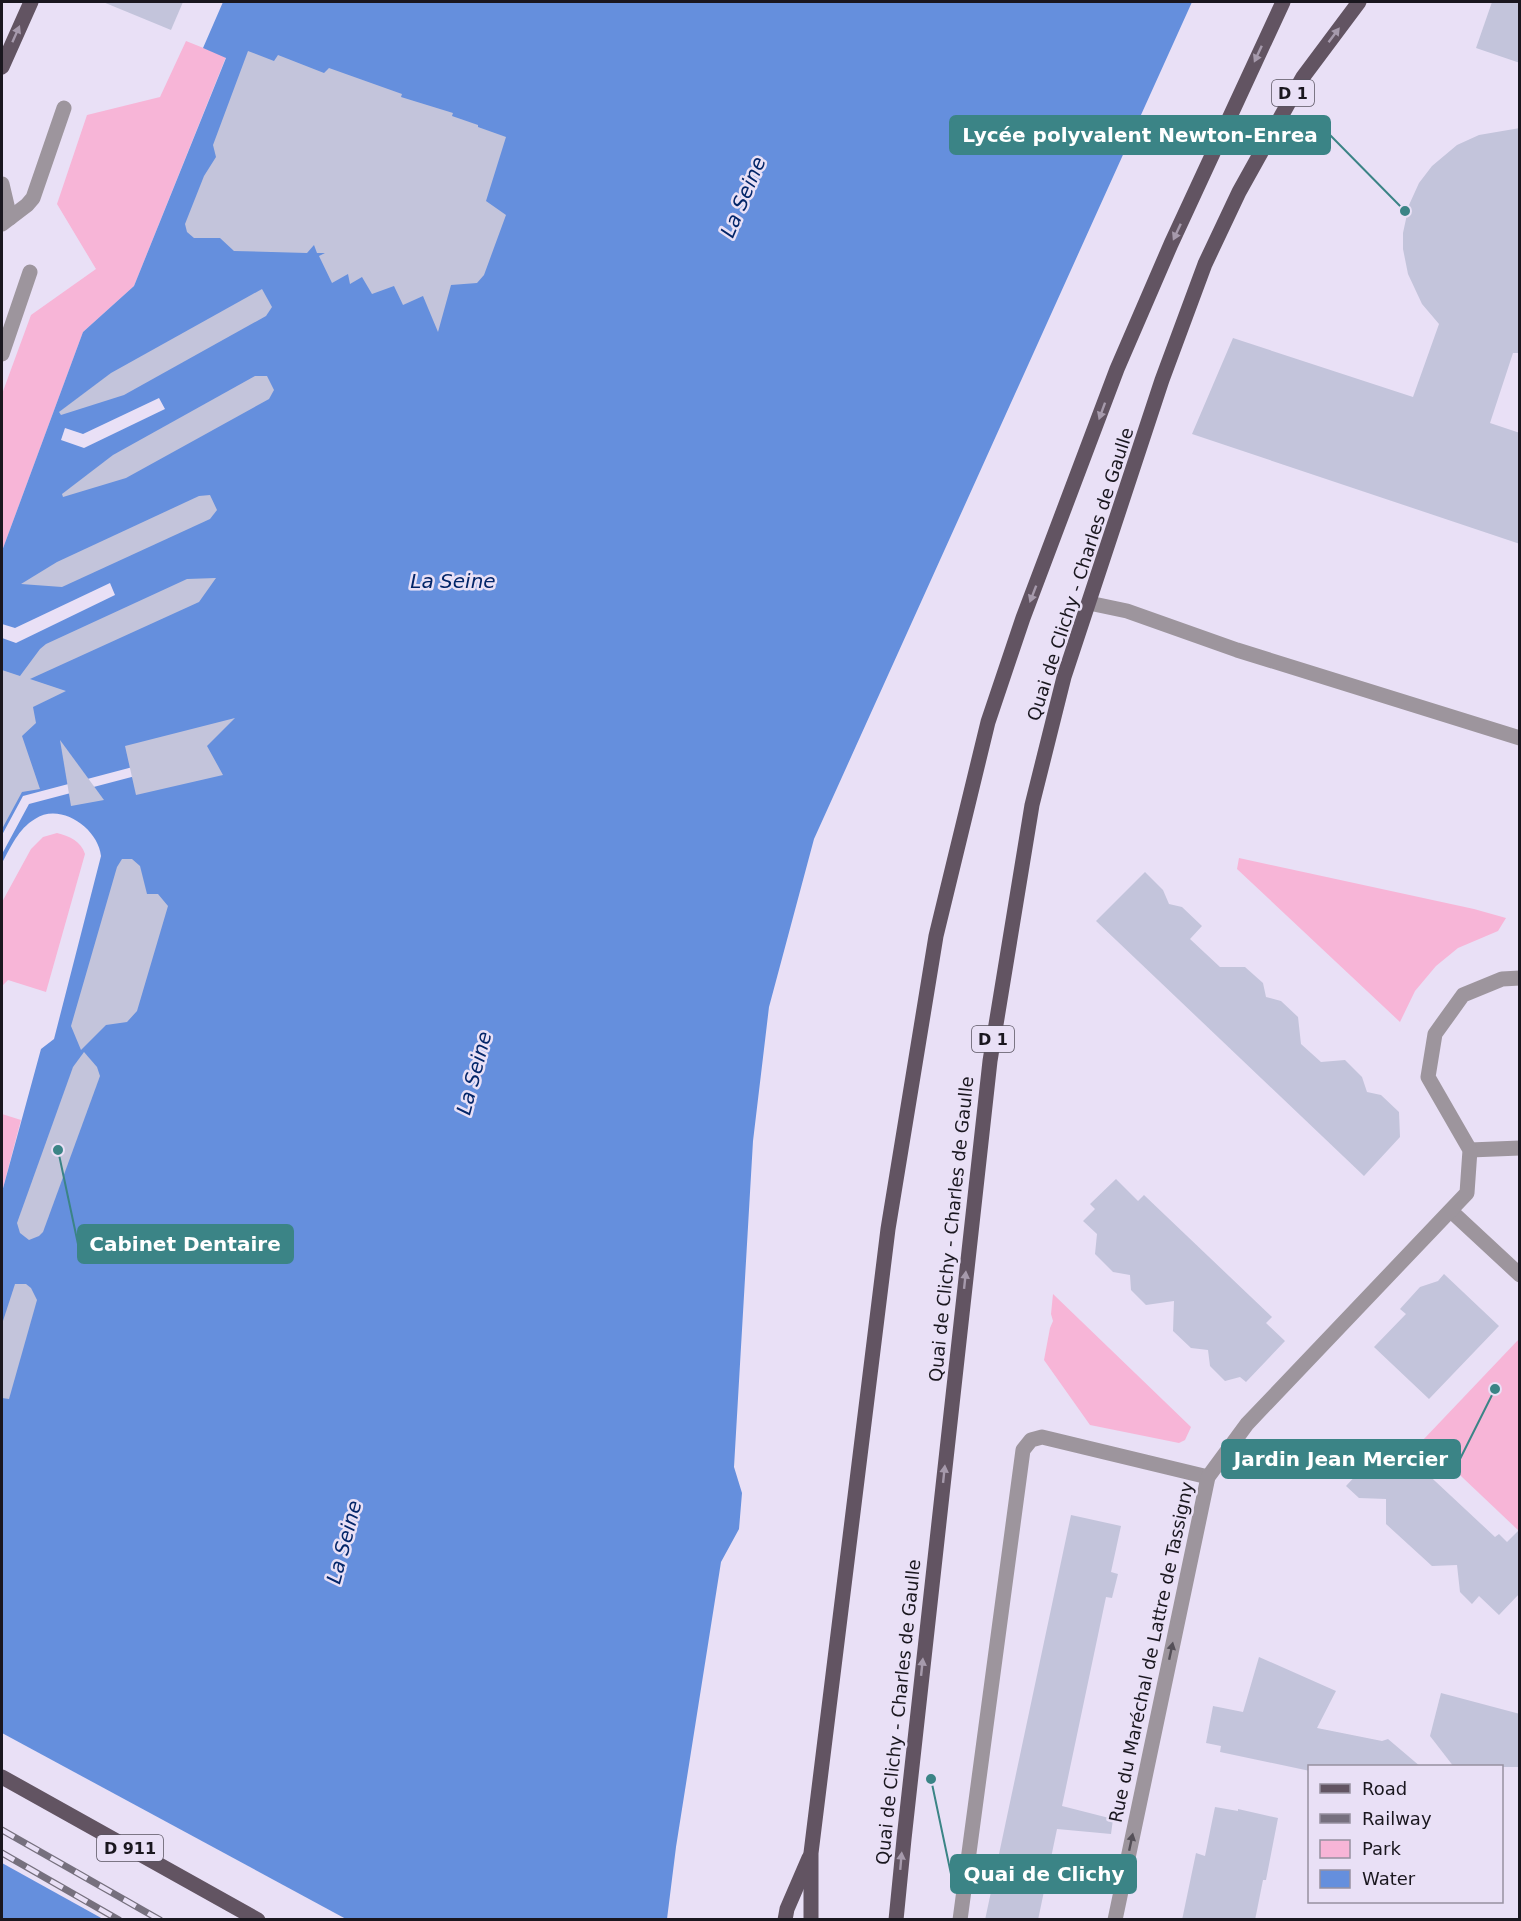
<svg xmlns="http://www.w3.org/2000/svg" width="1521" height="1921" font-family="'DejaVu Sans',sans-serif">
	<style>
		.green { fill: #f7b5d7 }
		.water { fill: #658fdd }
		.pier { fill: #e9e0f6 }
		.building { fill: #c3c4db }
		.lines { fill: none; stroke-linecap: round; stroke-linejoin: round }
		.service { stroke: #9d959d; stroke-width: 15 }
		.minor { stroke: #9d959d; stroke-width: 15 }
		.primary { stroke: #625462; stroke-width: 15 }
		.rail-casing { stroke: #76707e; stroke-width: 7 }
		.rail { stroke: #e9e0f6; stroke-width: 4.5; stroke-dasharray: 14; stroke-linecap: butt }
		.oneway { fill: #a69aac }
		.oneway2 { fill: #555058 }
		.labels { text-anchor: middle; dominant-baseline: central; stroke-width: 5; stroke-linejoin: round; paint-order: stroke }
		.shield { fill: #e9e0f6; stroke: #585360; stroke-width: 1.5 }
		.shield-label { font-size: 16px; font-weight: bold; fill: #1a171f }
		.street-label { font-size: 18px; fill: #1a171f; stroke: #e9e0f6 }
		.water-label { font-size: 20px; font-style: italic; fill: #022568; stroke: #e9e0f6 }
		.leader { fill: none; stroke: #3b8486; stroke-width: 2 }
		.callout-dot { fill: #3b8486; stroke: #e9e0f6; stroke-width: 2 }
		.callout { fill: #3b8486; stroke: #3b8486; stroke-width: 2 }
		.callout-label { font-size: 20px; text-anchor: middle; font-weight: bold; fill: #fff }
	</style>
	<rect width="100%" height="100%" fill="#e9e0f6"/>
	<g class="green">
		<polygon points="186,41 226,57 134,286 83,332 2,551 2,394 31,315 96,269 57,204 87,115 160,97"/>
		<path d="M57,833C69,836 81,841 85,854L46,992L8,980L2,986V902L31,849L43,837Z"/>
		<polygon points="1239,858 1474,909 1506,918 1498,931 1458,948 1436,966 1415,991 1400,1022 1237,869"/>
		<polygon points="2,1114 21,1120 2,1192"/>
		<polygon points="1053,1294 1191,1427 1185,1440 1179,1443 1090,1425 1044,1360 1050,1328 1053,1321 1051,1314"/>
		<polygon points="1519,1339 1519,1531 1423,1440"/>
	</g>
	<path class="water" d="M223,2H1192L814,839L769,1007L753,1141L734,1467L742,1493L739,1529L721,1562L676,1847L667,1919H2V1192L41,1049L54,1039L101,856C98,828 60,802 35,819C18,829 11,847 2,863V551L83,332L134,286L226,58L203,48Z"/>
	<g class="pier">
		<polygon points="159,398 165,409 84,448 61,440 65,428 83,434"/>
		<polygon points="110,583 115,595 16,643 2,638 2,624 15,628"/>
		<polygon points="197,750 200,759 29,804 2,854 2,835 23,796"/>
		<polygon points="2,1733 346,1919 103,1919 2,1863"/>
	</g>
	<g class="building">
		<polygon points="103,2 183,2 171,30"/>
		<polygon points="1492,2 1520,2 1520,63 1476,48"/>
		<polygon points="248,51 274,61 278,55 324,73 329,68 402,94 401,97 453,113 452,116 478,125 478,127 506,137 486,201 506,215 484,275 477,283 451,285 438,332 423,296 403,305 394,286 372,294 362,277 350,284 348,274 332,283 319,256 325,253 317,253 314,245 307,253 234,251 220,238 194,238 187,232 185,224 204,176 216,157 213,145"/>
		<polygon points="1520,128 1520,353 1513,353 1490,423 1520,433 1520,544 1192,434 1233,338 1413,397 1439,324 1422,304 1408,274 1403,249 1403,233 1409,205 1419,183 1432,166 1457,145 1479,135"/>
		<polygon points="262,289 272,307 266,316 124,395 61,415 59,412 111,373"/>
		<polygon points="255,376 267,376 274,390 269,399 126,478 63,497 62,494 113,455"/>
		<polygon points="210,495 217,510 210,519 62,587 21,584 57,562 199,496"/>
		<polygon points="216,578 199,602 30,679 66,691 33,707 36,723 22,736 40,789 22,792 2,829 2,670 20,676 40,649 46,644 187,579"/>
		<polygon points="235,718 207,746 223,775 136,795 125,746"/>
		<polygon points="60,740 104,800 71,806"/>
		<polygon points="122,859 132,859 140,866 147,894 158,894 168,906 137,1011 127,1022 106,1025 81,1050 71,1026 117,867"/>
		<polygon points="1145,872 1163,890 1169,904 1182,907 1202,926 1190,939 1220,967 1245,967 1263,983 1266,997 1281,1001 1298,1017 1301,1044 1321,1062 1345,1060 1362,1077 1367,1092 1381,1095 1399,1112 1400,1137 1364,1176 1096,921"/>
		<polygon points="84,1052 97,1067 100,1076 43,1232 39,1236 29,1240 20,1233 17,1223 73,1067"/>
		<polygon points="1116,1179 1138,1201 1144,1195 1272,1317 1266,1323 1285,1341 1246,1382 1240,1377 1225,1381 1210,1366 1208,1350 1191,1348 1173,1331 1174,1301 1146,1305 1131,1290 1130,1275 1113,1272 1095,1254 1097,1234 1083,1221 1095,1209 1090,1204"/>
		<polygon points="1444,1274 1499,1326 1429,1399 1374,1347 1406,1314 1400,1309 1420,1287 1438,1281"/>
		<polygon points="15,1284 26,1284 31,1288 37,1300 9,1399 2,1398 2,1324"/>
		<polygon points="1390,1439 1495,1537 1499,1534 1507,1542 1520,1529 1520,1593 1499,1615 1479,1596 1472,1604 1460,1592 1457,1565 1432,1566 1386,1524 1386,1499 1359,1498 1346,1486"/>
		<polygon points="1071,1515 1121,1526 1111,1572 1118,1574 1112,1598 1106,1597 1062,1806 1113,1819 1111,1834 1057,1829 1038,1920 985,1920"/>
		<polygon points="1259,1657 1336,1691 1317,1728 1382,1741 1388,1739 1421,1767 1310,1767 1310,1771 1220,1752 1221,1746 1206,1743 1213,1706 1243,1712"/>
		<polygon points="1441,1693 1520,1714 1520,1767 1454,1767 1430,1736"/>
		<polygon points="1215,1807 1238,1811 1238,1809 1278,1818 1266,1880 1263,1880 1255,1920 1182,1920 1196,1853 1205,1856"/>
	</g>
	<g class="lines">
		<g class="service">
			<polyline points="2,184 10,218"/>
			<polyline points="2,224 27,205 33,198 64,108"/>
			<polyline points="2,354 30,272"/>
			<polyline points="1089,603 1127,611 1237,650 1520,738"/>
			<polyline points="960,1920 1023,1450 1031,1440 1042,1437 1208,1477"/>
		</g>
		<g class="minor">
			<polyline points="1470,1150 1520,1148"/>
			<polyline points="1451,1211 1520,1275"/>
			<polyline points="1115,1920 1208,1477 1247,1424 1467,1193 1470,1150 1428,1077 1435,1034 1463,995 1502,979 1520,978"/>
		</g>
		<g class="primary">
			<polyline points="2,67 31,2"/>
			<polyline points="2,1777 258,1920"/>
			<polyline points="785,1920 787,1909 809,1858"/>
			<polyline points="811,1920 811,1853 888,1229 936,936 988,722 1023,618 1117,369 1171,244 1283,2"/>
			<polyline points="896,1920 904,1839 990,1061 1032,805 1064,677 1162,380 1205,264 1239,192 1303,77 1359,2"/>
		</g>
		<defs>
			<g id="rail">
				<polyline points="2,1830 160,1920"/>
				<polyline points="2,1853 119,1920"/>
			</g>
		</defs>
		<use href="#rail" class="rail-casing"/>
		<use href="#rail" class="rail"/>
	</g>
	<defs><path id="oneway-solid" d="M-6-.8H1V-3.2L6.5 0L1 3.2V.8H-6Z" transform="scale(1.5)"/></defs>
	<g class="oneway">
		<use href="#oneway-solid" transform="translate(16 34) rotate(-66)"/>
		<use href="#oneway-solid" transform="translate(1334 35) rotate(-53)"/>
		<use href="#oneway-solid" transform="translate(1258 54) rotate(115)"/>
		<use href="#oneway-solid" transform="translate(1177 232) rotate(115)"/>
		<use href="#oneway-solid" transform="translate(1102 411) rotate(110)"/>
		<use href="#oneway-solid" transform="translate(1033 594) rotate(111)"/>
		<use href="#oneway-solid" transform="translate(965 1280) rotate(-84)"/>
		<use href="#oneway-solid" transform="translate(944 1474) rotate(-84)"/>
		<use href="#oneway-solid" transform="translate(922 1667) rotate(-84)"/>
		<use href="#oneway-solid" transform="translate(901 1861) rotate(-85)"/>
	</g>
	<g class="oneway2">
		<use href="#oneway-solid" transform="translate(1171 1651) rotate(-78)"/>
		<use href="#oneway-solid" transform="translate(1131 1842) rotate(-78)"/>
	</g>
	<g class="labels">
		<g class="shield">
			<rect x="1272" y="80" width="42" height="26" rx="4.5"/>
			<rect x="972" y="1026" width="42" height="26" rx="4.5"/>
			<rect x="97" y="1835" width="66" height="26" rx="4.5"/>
		</g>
		<g class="shield-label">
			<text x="1293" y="93">D 1</text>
			<text x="993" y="1039">D 1</text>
			<text x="130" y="1848">D 911</text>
		</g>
		<g class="street-label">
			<text transform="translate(1080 574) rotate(-72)">Quai de Clichy - Charles de Gaulle</text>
			<text transform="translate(951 1229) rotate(-84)">Quai de Clichy - Charles de Gaulle</text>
			<text transform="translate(1151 1652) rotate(-78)">Rue du Maréchal de Lattre de Tassigny</text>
			<text transform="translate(898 1712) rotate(-84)">Quai de Clichy - Charles de Gaulle</text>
		</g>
		<g class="water-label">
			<text transform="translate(743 197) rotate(-67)">La Seine</text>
			<text x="453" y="581">La Seine</text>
			<text transform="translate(474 1073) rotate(-75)">La Seine</text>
			<text transform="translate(344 1542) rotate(-75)">La Seine</text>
		</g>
	</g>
	<path class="leader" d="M1405 211L1330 135M58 1150L78 1244M1495 1389L1460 1459M931 1779L951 1874"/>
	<g class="callout-dot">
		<circle cx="1405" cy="211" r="6"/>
		<circle cx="58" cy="1150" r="6"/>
		<circle cx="1495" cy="1389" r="6"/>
		<circle cx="931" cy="1779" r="6"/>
	</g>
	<g class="callout">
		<rect x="950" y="116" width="380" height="38" rx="6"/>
		<rect x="78" y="1225" width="215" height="38" rx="6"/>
		<rect x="1222" y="1440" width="238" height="38" rx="6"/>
		<rect x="951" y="1855" width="185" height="38" rx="6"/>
	</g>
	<g class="callout-label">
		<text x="1140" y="142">Lycée polyvalent Newton-Enrea</text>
		<text x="185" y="1251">Cabinet Dentaire</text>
		<text x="1341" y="1466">Jardin Jean Mercier</text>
		<text x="1044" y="1881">Quai de Clichy</text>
	</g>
	<rect width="1521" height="1921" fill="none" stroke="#1a171f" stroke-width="6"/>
	<rect x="1308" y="1765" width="195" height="138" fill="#e9e0f6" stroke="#9690a0" stroke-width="1.5"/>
	<rect x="1320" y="1784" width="30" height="9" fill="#625462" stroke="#9690a0" stroke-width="1.5"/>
	<text x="1362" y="1795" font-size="18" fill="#1a171f">Road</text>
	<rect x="1320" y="1814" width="30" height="9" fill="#76707e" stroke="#9690a0" stroke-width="1.5"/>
	<text x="1362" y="1825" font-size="18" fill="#1a171f">Railway</text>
	<rect x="1320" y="1840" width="30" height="18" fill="#f7b5d7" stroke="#9690a0" stroke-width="1.5"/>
	<text x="1362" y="1855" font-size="18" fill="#1a171f">Park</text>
	<rect x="1320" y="1870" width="30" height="18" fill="#658fdd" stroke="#9690a0" stroke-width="1.5"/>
	<text x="1362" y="1885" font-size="18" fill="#1a171f">Water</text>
</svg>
